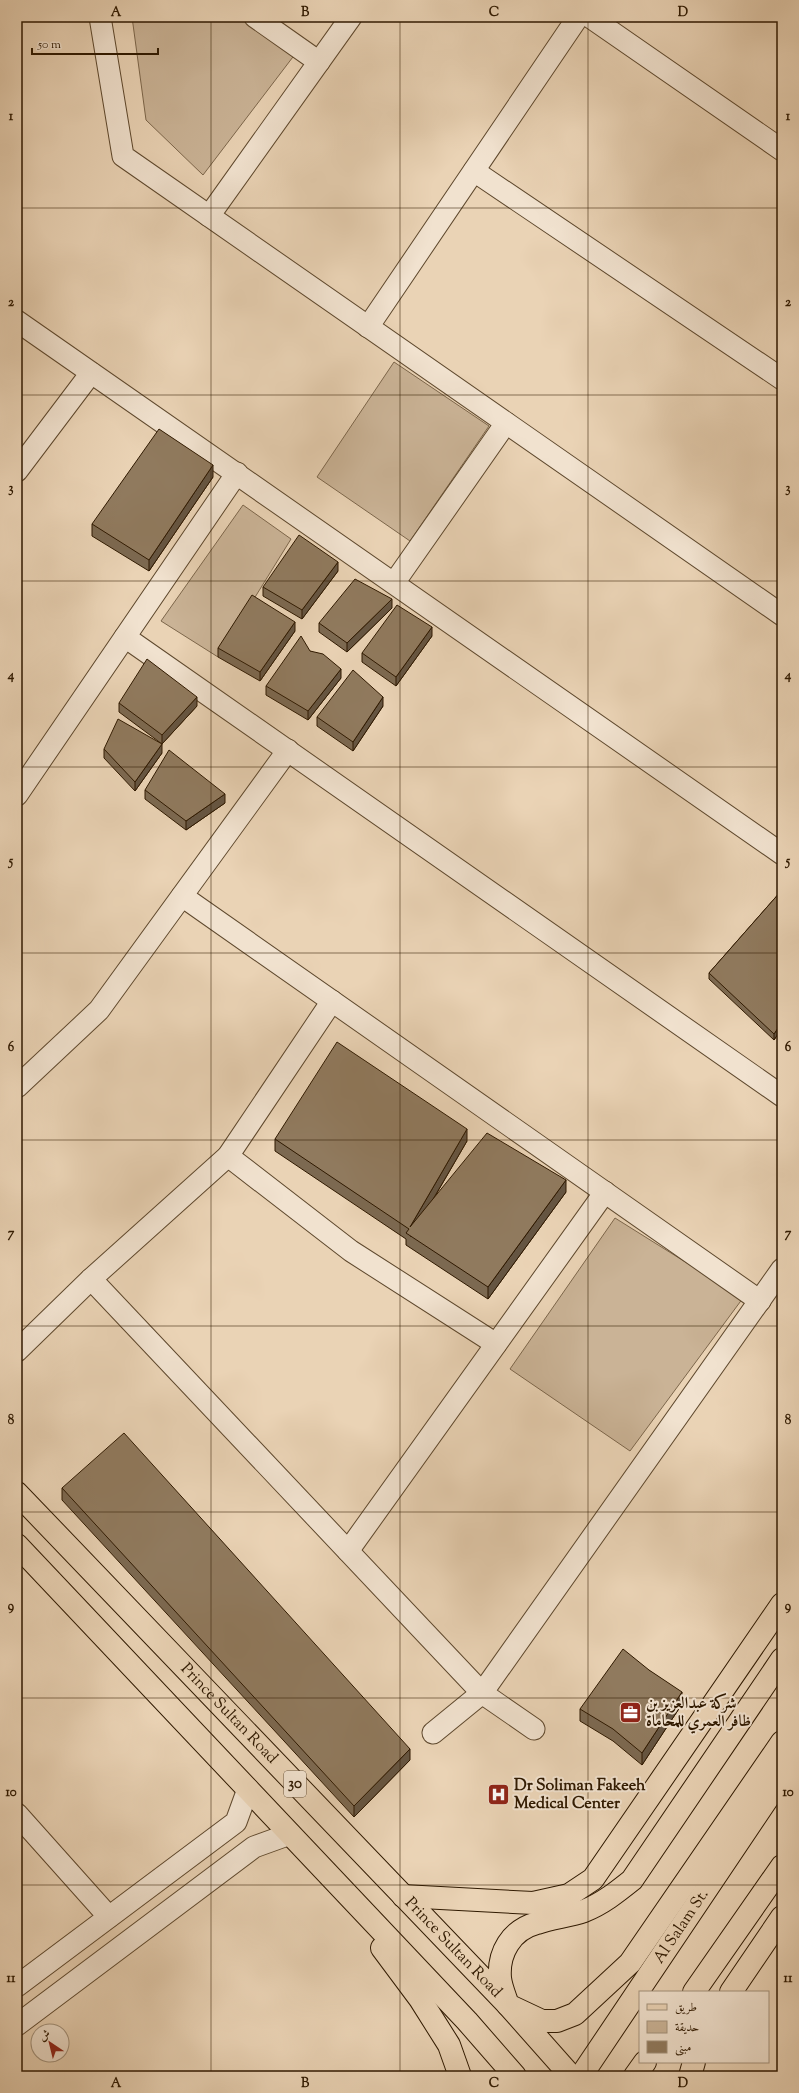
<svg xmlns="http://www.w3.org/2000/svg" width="799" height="2093" font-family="'Sorts Mill Goudy',Amiri,serif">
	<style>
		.green { fill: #cab396; stroke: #7c664b }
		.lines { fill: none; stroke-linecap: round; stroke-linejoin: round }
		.minor-casing { stroke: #5e482d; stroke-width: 23 }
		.major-casing { stroke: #2f1900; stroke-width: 24 }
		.minor { stroke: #f1e2cf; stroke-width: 21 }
		.major { stroke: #ead3b5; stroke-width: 22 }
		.wall { fill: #7c6951; stroke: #2f1900 }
		.shaded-wall { fill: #655542; stroke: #2f1900 }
		.building { fill: #907a5e; stroke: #2f1900 }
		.grid { fill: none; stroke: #2f1900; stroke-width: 1; stroke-opacity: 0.55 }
		.labels { text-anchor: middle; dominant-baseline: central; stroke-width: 4; stroke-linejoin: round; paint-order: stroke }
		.shield { fill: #f1e2cf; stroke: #69553e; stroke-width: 1 }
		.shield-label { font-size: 15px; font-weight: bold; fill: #2f1900 }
		.poi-label { font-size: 16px; font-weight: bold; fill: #2f1900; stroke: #f1e2cf; text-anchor: start }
		.street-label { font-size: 16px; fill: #2f1900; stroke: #f1e2cf }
		.neatline { fill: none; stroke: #2f1900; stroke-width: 1.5 }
		.grid-label { font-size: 13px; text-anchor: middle; font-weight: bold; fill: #2f1900 }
	</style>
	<rect width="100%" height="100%" fill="#ead3b5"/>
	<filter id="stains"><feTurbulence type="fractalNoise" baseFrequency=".005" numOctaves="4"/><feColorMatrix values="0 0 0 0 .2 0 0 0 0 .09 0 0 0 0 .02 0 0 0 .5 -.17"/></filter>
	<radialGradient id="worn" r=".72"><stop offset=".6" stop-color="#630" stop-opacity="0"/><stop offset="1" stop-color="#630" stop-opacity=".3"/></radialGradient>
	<g class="green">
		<polygon points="132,17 248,17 299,49 203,175 146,120"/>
		<polygon points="394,362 489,426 410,541 317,477"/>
		<polygon points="243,505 291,539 218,657 161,621"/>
		<polygon points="615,1218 743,1298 630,1451 510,1369"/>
	</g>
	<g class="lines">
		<defs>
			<g id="minor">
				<polyline points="100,17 123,156 782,615"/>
				<polyline points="255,17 319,62"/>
				<polyline points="590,17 782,150"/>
				<polyline points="474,171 782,379"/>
				<polyline points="209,216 351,17"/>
				<polyline points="17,321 782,854"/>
				<polyline points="368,327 578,17"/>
				<polyline points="17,471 91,373"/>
				<polyline points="394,583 506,423"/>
				<polyline points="125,637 782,1096"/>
				<polyline points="17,795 237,473"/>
				<polyline points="182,896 760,1301"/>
				<polyline points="17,1087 99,1010 288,750"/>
				<polyline points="228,1156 351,1251 496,1344"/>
				<polyline points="91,1279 482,1693 534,1729"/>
				<polyline points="17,1351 91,1279 228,1156 332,1001"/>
				<polyline points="348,1551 605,1192"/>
				<polyline points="433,1733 482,1693 782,1269"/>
				<polyline points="17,1814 109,1917"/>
				<polyline points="17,1986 236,1822 248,1789"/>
				<polyline points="17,2025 254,1847 290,1834"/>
			</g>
			<g id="major">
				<path id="s1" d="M17,1493L508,2005L571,2076"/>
				<polyline points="17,1545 467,2021 515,2076"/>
				<path d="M782,1659L632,1880C617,1892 602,1904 584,1911C569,1916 552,1918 537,1923C511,1930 498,1953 500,1978C501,1987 505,1996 508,2005L542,2021H557L575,2014L630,1963L782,1742"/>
				<polyline points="403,1896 533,1903 569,1895 593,1879 782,1604"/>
				<polyline points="382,1948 420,1999 449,2045 460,2076"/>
				<polyline points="694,1992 782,1866"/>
				<polyline points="731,1992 782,1917"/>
				<path id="s2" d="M581,2076L782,1777"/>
				<polyline points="635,2076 645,2062"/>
				<polyline points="690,2076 694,2062"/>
			</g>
		</defs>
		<use href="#minor" class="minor-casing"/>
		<use href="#major" class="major-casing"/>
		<use href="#minor" class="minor"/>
		<use href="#major" class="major"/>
	</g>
	<g class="wall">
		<polygon points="213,477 149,571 92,536 92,524"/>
		<polygon points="338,571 302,619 263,596 263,587"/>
		<polygon points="392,608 347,652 319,632 319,623"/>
		<polygon points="295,631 260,681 218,657 218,648"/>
		<polygon points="432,636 396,686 362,662 362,653"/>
		<polygon points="310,651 341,678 308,720 266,695 266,686"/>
		<polygon points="119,703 197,706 162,744 119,712"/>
		<polygon points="383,706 353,751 317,726 317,717"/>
		<polygon points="104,749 162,753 135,791 104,758"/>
		<polygon points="145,790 225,803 186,830 145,799"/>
		<polygon points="782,890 782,1028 774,1040 709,979 709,973"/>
		<polygon points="275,1139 467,1141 434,1198 566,1192 488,1299 406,1245 406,1239 275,1151"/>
		<polygon points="62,1488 410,1760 354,1817 62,1500"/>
		<polygon points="649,1670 682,1704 642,1765 613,1741 580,1721 580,1709"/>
	</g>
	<g class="shaded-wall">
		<polygon points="213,465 213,477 149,571 149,560"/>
		<polygon points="338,562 338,571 302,619 302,610"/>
		<polygon points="392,599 392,608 347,652 347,643"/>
		<polygon points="295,622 295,631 260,681 260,672"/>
		<polygon points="432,627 432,636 396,686 396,677"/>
		<polygon points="341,669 341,678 308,720 308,711"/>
		<polygon points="197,697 197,706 162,744 162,735"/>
		<polygon points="383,697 383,706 353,751 353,742"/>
		<polygon points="162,744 162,753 135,791 135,782"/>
		<polygon points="225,794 225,803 186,830 186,821"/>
		<polygon points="782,1022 782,1028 774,1040 774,1034"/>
		<polygon points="467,1129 467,1141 411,1237 410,1227"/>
		<polygon points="566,1180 566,1192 488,1299 488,1287"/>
		<polygon points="682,1692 682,1704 642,1765 642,1753"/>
		<polygon points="410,1749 410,1760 354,1817 354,1806"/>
	</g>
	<g class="building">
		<polygon points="159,429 213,465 149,560 92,524"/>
		<polygon points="299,535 338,562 302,610 263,587"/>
		<polygon points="355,579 392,599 347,643 319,623"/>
		<polygon points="252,595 295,622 260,672 218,648"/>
		<polygon points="397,605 432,627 396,677 362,653"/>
		<polygon points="301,636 310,651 323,654 341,669 308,711 266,686"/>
		<polygon points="147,659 197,697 162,735 119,703"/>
		<polygon points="353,670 383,697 353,742 317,717"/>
		<polygon points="118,719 162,744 135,782 104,749"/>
		<polygon points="169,750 225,794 186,821 145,790"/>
		<polygon points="782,890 782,1022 774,1034 709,973"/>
		<polygon points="337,1042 467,1129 410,1227 487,1133 566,1180 488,1287 406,1233 409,1229 275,1139"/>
		<polygon points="124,1433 410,1749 354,1806 62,1488"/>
		<polygon points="623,1649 649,1670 682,1692 642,1753 613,1729 580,1709"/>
	</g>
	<path class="grid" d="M211,17V2076M400,17V2076M588,17V2076M17,208H782M17,395H782M17,581H782M17,767H782M17,953H782M17,1140H782M17,1326H782M17,1512H782M17,1698H782M17,1885H782"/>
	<defs>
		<symbol id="office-square" viewBox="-11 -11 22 22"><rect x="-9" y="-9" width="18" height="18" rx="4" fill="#8f2418" stroke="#f1e2cf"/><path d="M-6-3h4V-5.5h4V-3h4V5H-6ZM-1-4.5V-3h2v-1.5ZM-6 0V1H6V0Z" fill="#fff"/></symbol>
		<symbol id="hospital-square" viewBox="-11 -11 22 22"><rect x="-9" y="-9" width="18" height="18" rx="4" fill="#8f2418" stroke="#f1e2cf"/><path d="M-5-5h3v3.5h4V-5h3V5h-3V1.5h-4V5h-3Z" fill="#fff"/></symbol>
	</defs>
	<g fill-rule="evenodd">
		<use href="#office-square" x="618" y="1700" width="25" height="25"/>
		<use href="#hospital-square" x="486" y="1782" width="25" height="25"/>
	</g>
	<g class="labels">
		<rect class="shield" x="284" y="1771" width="22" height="26" rx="3"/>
		<g class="shield-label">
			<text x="295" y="1784">30</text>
		</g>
		<g class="poi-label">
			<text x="646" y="1704">شركة عبدالعزيز بن<tspan x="646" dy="18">ظافر العمري للمحاماة</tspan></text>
			<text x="514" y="1786">Dr Soliman Fakeeh<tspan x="514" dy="18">Medical Center</tspan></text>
		</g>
		<g class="street-label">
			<text stroke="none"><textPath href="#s1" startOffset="306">Prince Sultan Road</textPath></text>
			<text stroke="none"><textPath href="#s2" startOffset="180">Al Salam St.</textPath></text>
			<text stroke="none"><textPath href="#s1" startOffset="630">Prince Sultan Road</textPath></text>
		</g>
	</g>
	<rect width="799" height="2093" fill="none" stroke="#ead3b5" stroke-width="44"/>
	<rect x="639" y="1991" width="130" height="72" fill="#f1e2cf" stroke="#a3927c"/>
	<rect x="647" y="2004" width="20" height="6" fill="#ead3b5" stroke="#a3927c"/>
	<text x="675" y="2011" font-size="12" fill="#2f1900">طريق</text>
	<rect x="647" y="2021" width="20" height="12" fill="#cab396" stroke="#a3927c"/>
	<text x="675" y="2031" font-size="12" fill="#2f1900">حديقة</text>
	<rect x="647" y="2041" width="20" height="12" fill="#907a5e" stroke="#a3927c"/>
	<text x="675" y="2051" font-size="12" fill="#2f1900">مبنى</text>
	<g transform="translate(50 2043) rotate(325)"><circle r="19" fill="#f1e2cf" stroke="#a3927c"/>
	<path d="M0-3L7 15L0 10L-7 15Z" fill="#8f2418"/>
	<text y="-6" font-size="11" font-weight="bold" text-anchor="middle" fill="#2f1900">ش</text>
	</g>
	<path d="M32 48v6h126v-6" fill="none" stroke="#2f1900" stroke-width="2"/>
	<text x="38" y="48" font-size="12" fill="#2f1900" stroke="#f1e2cf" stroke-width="3" paint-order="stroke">50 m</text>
	<rect x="22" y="22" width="755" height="2049" class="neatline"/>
	<g class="grid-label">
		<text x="116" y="16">A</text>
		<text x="305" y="16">B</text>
		<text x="494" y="16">C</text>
		<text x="683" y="16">D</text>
		<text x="11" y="120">1</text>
		<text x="788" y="120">1</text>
		<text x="11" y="306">2</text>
		<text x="788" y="306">2</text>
		<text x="11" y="492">3</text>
		<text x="788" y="492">3</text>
		<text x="11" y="679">4</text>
		<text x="788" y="679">4</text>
		<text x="11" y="865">5</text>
		<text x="788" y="865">5</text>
		<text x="11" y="1051">6</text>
		<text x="788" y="1051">6</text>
		<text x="11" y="1237">7</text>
		<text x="788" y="1237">7</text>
		<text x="11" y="1424">8</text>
		<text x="788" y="1424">8</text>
		<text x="11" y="1610">9</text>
		<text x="788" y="1610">9</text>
		<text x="11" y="1796">10</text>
		<text x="788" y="1796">10</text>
		<text x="11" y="1982">11</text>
		<text x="788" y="1982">11</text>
		<text x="116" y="2087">A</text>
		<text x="305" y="2087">B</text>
		<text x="494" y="2087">C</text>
		<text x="683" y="2087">D</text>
	</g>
	<rect width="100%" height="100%" filter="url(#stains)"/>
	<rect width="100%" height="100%" fill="url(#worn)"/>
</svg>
